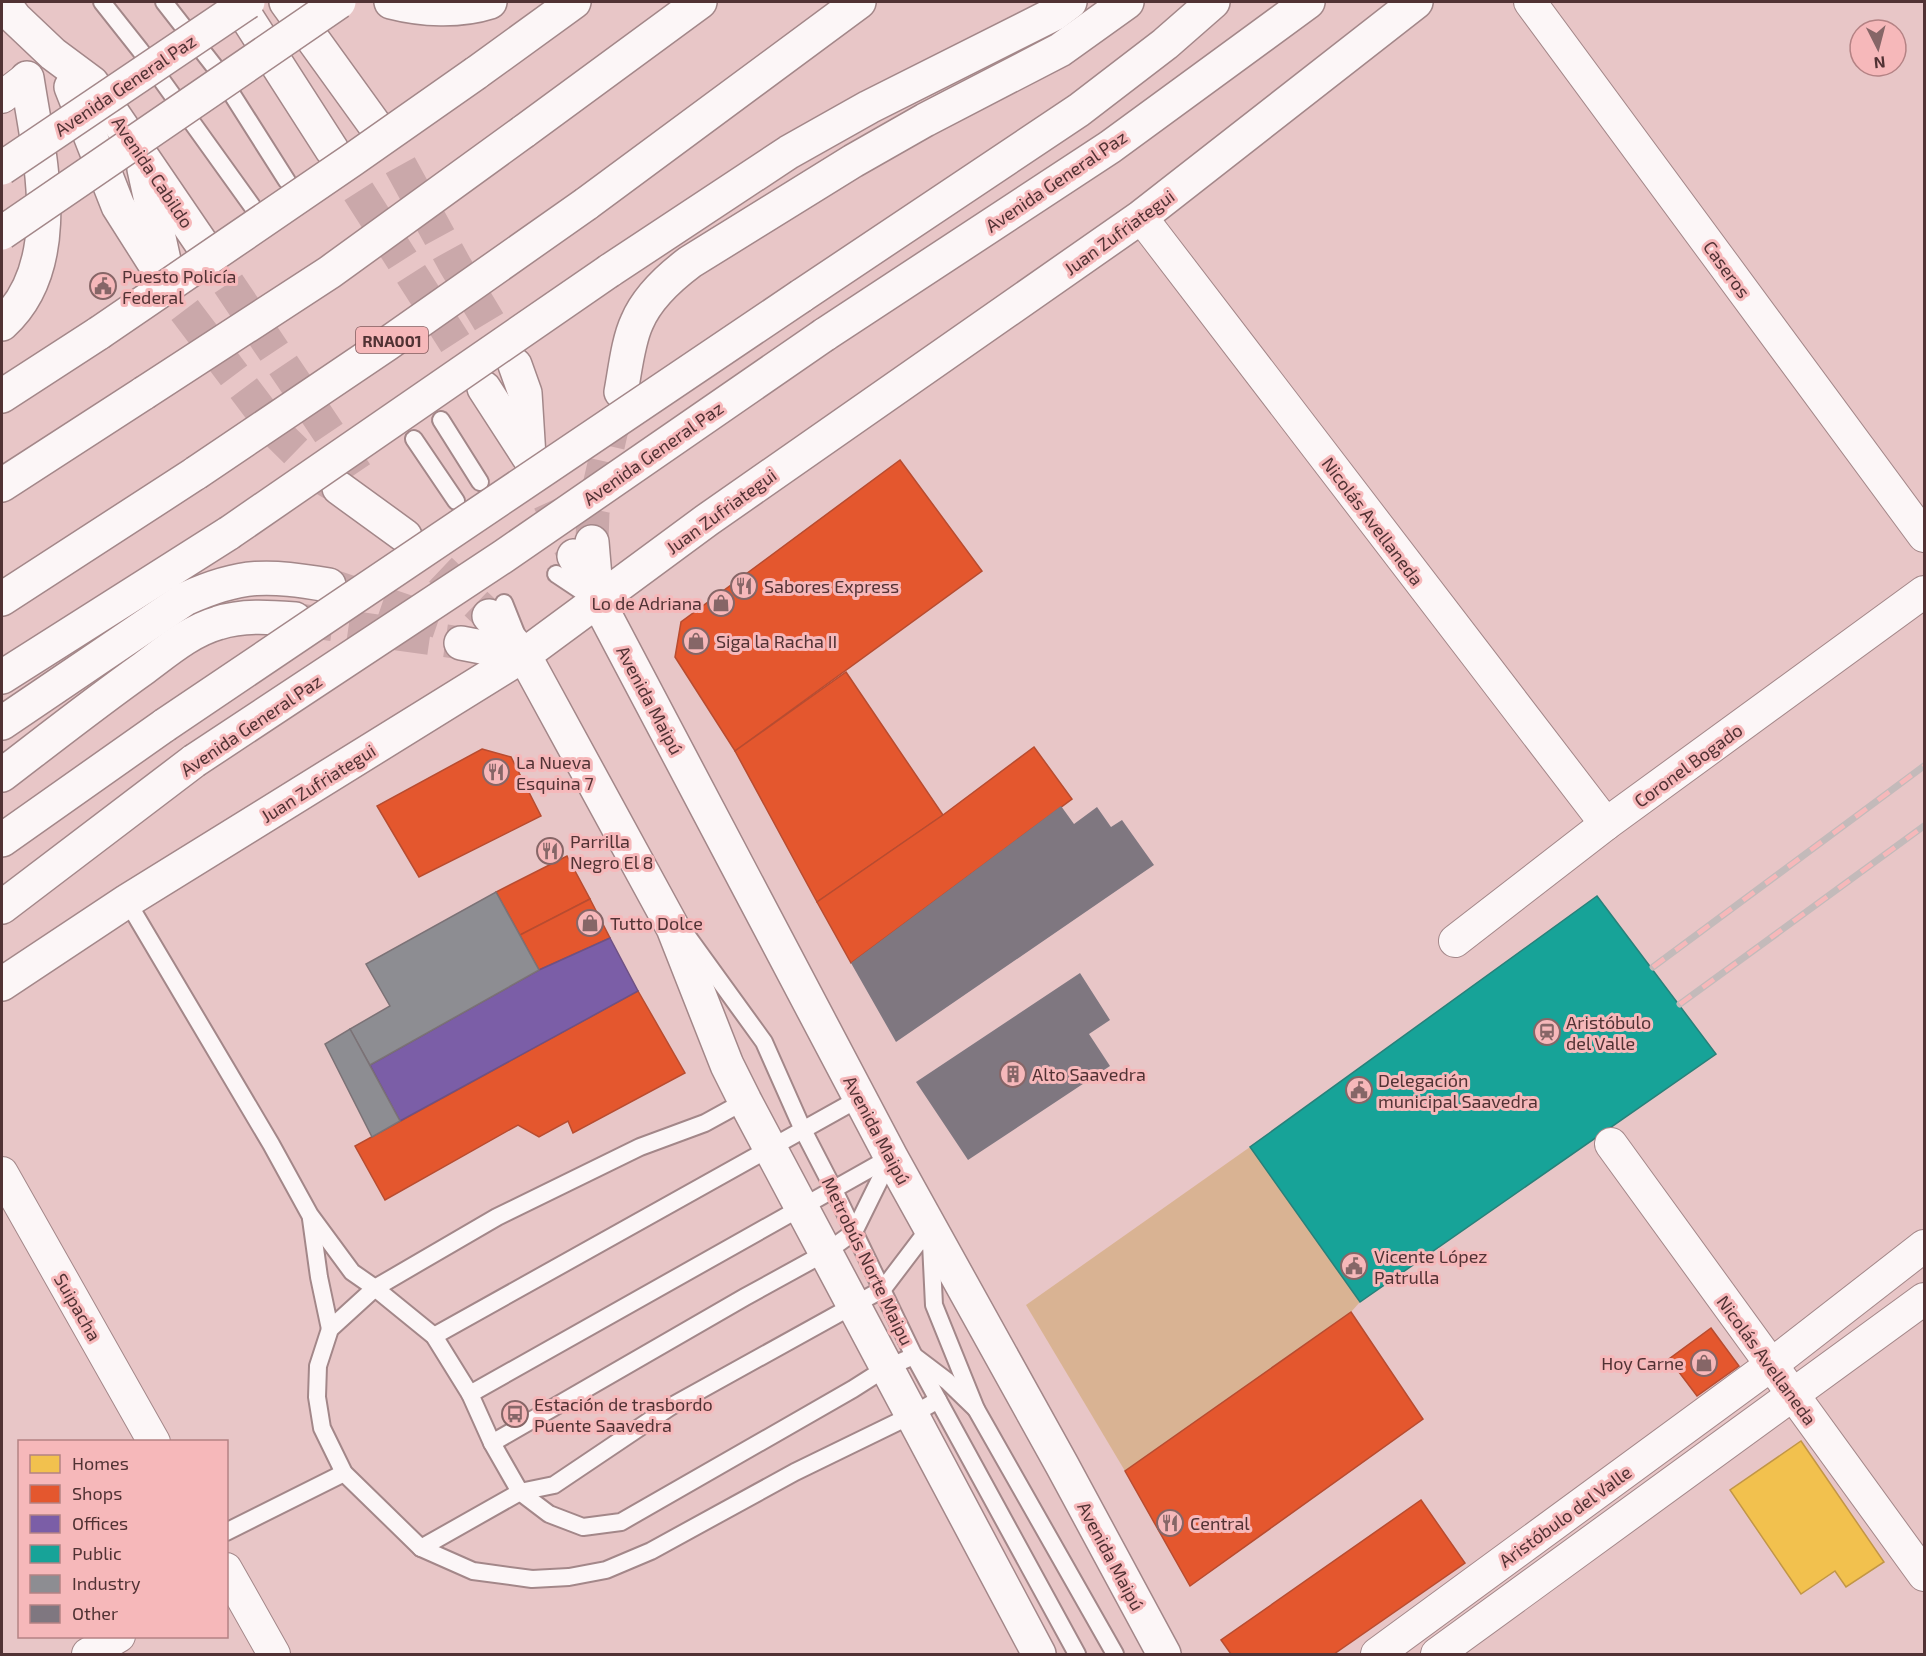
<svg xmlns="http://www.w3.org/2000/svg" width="1926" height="1656" font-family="'Exo 2',sans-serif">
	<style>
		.green { fill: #d9b393 }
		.homes { fill: #f2c14e; stroke: #c29646; stroke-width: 1.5 }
		.shops { fill: #e4572e; stroke: #b84c30; stroke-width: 1.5 }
		.offices { fill: #7b5ea7; stroke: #6e5184; stroke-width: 1.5 }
		.public { fill: #17a398; stroke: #28817a; stroke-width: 1.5 }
		.industry { fill: #8d8d92; stroke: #7b7276; stroke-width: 1.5 }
		.building { fill: #7f7780 }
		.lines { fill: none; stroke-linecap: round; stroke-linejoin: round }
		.secondary-tunnel { stroke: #caa8aa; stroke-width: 33; stroke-dasharray: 33 16; stroke-linecap: butt }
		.highway-tunnel { stroke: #caa8aa; stroke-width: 33; stroke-dasharray: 33 16; stroke-linecap: butt }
		.lane-casing { stroke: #a38789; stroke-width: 20 }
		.street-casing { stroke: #a38789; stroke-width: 34 }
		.secondary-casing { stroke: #a38789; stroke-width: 36 }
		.highway-casing { stroke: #a38789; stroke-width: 36 }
		.lane { stroke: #fcf6f7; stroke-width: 16 }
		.street { stroke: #fcf6f7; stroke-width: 32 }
		.secondary { stroke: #fcf6f7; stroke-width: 33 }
		.highway { stroke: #fcf6f7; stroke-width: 33 }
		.rail-casing { stroke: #c3baba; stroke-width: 7 }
		.rail { stroke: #f6b8ba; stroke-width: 4.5; stroke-dasharray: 14; stroke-linecap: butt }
		.highway-bridge-casing { stroke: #a38789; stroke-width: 36; stroke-linecap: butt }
		.highway-bridge { stroke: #fcf6f7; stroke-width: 33 }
		.labels { text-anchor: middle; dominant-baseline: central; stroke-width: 6; stroke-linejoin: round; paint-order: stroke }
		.shield { fill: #f6b8ba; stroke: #825a5c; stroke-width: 1.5 }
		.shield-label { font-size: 16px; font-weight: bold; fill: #513234 }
		.street-label { font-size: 18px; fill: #513234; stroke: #f6b8ba }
		.poi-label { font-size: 18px; fill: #513234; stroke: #f6b8ba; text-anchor: start }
	</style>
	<rect width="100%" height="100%" fill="#e8c6c7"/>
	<polygon class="green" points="1250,1147 1360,1302 1351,1312 1125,1471 1026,1305"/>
	<polygon class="homes" points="1801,1441 1884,1562 1846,1587 1835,1571 1801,1594 1730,1490"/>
	<g class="shops">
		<polygon points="900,460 982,571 735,751 675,657 681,622"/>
		<polygon points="846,672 943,815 817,902 735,751"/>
		<polygon points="1034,747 1072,799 851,963 817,902 943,815"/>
		<polygon points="482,749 511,757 541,816 419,877 377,806"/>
		<polygon points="567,856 590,899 520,935 496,892"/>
		<polygon points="590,899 610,938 539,970 520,935"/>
		<polygon points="638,991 685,1073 573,1133 568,1121 539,1137 518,1125 385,1200 355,1146"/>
		<polygon points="1351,1312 1423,1419 1190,1586 1125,1471"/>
		<polygon points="1711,1328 1739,1366 1697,1396 1669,1359"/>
		<polygon points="1421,1500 1465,1563 1334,1654 1231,1654 1221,1640"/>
	</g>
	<polygon class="offices" points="610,938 638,991 400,1121 370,1065 539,970"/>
	<polygon class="public" points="1597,896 1716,1054 1360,1302 1250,1147"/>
	<g class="industry">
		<polygon points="496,892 539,970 370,1065 350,1029 390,1006 366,964"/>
		<polygon points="350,1029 400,1121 372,1137 325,1044"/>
	</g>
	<g class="building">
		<polygon points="1061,806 1074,824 1097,807 1111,827 1122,820 1154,865 896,1042 851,963"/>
		<polygon points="1080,973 1110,1020 1089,1034 1110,1066 968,1160 916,1082"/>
	</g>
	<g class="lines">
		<g class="secondary-tunnel">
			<polyline points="374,124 393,152 455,265 515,365"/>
			<polyline points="332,150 484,388"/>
			<polyline points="201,243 358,476"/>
			<polyline points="158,269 171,292 280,436 324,479 339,488"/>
			<polyline points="529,457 574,556"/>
			<polyline points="405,536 489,616"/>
		</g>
		<g class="highway-tunnel">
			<polyline points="592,542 593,512 618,403"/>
			<polyline points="336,587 438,622"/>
			<polyline points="300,620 461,643"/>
		</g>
		<defs>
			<g id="lane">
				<polyline points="102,2 140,50 252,206"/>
				<polyline points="164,2 214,66 287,181"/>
				<polyline points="441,420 480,482"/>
				<polyline points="414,439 456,501"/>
				<polyline points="556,574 589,596"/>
				<polyline points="504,603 516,633"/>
				<polyline points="127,901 271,1144 310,1215 352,1272 375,1288 434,1336 470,1394 492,1443 520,1492 549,1514 583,1527 621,1522 853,1389 886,1368 914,1356 947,1381 976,1409"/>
				<polyline points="688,937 764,1042 803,1130 833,1188 914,1356 1077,1654"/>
				<polyline points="745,1101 705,1123 640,1147 497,1217 375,1288 330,1329 318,1366 317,1397 322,1428 344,1473 421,1548 473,1571 532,1579 569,1577 606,1570 651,1551 795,1472 912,1415 938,1400"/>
				<polyline points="311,1219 319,1277 330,1329"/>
				<polyline points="931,1243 934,1305 976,1409 1115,1654"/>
				<polyline points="434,1336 860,1098"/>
				<polyline points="470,1394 891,1157"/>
				<polyline points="492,1443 745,1297 825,1253 854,1232 891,1157"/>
				<polyline points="226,1532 344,1473"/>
				<polyline points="421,1548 520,1492 554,1485 670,1407 883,1289 930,1227"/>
			</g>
			<g id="street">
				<polyline points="1530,2 1924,536"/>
				<polyline points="2,97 27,78"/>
				<polyline points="1141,217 1606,824"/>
				<polyline points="1455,941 1606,824 1924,592"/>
				<polyline points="1611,1144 1924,1575"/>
				<polyline points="2,1173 154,1442"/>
				<polyline points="226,1569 274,1654"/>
				<polyline points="88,1654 119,1636"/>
				<polyline points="1377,1654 1771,1365 1924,1246"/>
				<polyline points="1437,1654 1924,1299"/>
			</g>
			<g id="secondary">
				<polyline points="3,2 15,18 53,54 92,83 201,243"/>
				<polyline points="237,2 332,150"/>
				<polyline points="286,2 374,124"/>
				<polyline points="71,87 118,206 158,269"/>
				<polyline points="144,169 165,265"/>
				<polyline points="515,365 525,393 529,457"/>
				<polyline points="484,388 528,456"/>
				<polyline points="339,488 405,536"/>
				<polyline points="574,556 891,1157 1062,1465 1164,1654"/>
				<polyline points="489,616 524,655 673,928 727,1065 745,1101 1039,1654"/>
				<polyline points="2,984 127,901 524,655 707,520 1141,217 1416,2"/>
			</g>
			<g id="highway">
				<path d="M391,2C422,10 459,12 490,2"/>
				<polyline points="476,73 574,2"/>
				<polyline points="523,132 700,2"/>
				<polyline points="586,204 859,2"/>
				<polyline points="609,271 789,152 869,107 1054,14 1070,2"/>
				<polyline points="801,296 1079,110 1165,44 1213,2"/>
				<path d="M2,324C68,264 39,156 27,78"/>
				<polyline points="824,335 1110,147 1308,2"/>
				<path d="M621,392C625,371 628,341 637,322C647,298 670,277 690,262L853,161L925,120L1060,50L1127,2"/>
				<polyline points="2,396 99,333"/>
				<polyline points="2,485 144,393"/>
				<polyline points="592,542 597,601"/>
				<polyline points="2,599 196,473"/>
				<polyline points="461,643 524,655"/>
				<polyline points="2,677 229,533"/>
				<path d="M2,723L185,599C242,573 268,575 329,585"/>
				<path d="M2,775C49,739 96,702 144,668C167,651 190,631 218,623C242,615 269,617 295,619"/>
				<polyline points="2,840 165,725"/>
				<polyline points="2,907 194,761"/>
			</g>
		</defs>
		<use href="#lane" class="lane-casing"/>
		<use href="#street" class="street-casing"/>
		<use href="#secondary" class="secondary-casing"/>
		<use href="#highway" class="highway-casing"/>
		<use href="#lane" class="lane"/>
		<use href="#street" class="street"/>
		<use href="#secondary" class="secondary"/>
		<use href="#highway" class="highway"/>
		<defs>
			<g id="rail">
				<polyline points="1653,967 1924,766"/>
				<polyline points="1680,1004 1924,826"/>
			</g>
		</defs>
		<use href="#rail" class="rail-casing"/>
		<use href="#rail" class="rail"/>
		<defs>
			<g id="highway-bridge">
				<polyline points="2,168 248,2"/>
				<polyline points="2,233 339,2"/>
				<polyline points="99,333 352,160 476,73"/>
				<polyline points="144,393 330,272 523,132"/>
				<polyline points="196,473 387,344 586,204"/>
				<polyline points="229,533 609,271"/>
				<polyline points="165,725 801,296"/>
				<polyline points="194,761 504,556 824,335"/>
			</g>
		</defs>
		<use href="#highway-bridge" class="highway-bridge-casing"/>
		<use href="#highway-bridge" class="highway-bridge"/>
	</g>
	<defs>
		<symbol id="civic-ring" viewBox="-11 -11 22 22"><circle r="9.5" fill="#f6b8ba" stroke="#866667" stroke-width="1.5"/><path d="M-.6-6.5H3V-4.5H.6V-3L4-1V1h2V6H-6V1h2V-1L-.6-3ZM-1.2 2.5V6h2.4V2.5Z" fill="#866667"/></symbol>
		<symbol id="restaurant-ring" viewBox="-11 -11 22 22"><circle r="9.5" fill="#f6b8ba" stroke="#866667" stroke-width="1.5"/><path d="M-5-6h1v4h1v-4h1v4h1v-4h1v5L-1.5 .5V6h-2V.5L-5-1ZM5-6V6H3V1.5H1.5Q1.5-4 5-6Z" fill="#866667"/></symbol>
		<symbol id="shop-ring" viewBox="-11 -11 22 22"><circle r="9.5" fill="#f6b8ba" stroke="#866667" stroke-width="1.5"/><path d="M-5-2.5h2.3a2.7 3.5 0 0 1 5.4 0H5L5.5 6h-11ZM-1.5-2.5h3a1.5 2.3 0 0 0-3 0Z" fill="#866667"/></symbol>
		<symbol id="station-ring" viewBox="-11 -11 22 22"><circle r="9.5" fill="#f6b8ba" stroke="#866667" stroke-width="1.5"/><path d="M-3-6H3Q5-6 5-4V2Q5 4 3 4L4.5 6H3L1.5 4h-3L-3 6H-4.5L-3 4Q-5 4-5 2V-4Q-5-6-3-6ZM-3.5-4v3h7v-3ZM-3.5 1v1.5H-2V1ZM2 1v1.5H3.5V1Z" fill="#866667"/></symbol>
		<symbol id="building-ring" viewBox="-11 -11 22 22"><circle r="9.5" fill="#f6b8ba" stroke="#866667" stroke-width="1.5"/><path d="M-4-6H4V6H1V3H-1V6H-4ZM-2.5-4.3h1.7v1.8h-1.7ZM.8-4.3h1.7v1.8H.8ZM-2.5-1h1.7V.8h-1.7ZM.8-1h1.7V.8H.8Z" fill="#866667"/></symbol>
		<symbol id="bus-ring" viewBox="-11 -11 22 22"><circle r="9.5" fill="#f6b8ba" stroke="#866667" stroke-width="1.5"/><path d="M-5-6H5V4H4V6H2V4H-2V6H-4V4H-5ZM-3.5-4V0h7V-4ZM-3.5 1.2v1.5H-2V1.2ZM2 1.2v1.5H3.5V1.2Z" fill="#866667"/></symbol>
	</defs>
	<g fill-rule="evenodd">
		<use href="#civic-ring" x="88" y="271" width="30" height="30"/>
		<use href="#restaurant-ring" x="729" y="571" width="30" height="30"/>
		<use href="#shop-ring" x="706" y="588" width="30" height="30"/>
		<use href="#shop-ring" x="681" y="626" width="30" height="30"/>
		<use href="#restaurant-ring" x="481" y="757" width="30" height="30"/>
		<use href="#restaurant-ring" x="535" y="836" width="30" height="30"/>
		<use href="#shop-ring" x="575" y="908" width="30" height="30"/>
		<use href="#station-ring" x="1532" y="1017" width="30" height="30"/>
		<use href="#building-ring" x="998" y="1059" width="30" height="30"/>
		<use href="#civic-ring" x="1344" y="1075" width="30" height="30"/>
		<use href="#civic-ring" x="1339" y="1251" width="30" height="30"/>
		<use href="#shop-ring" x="1689" y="1348" width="30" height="30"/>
		<use href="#bus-ring" x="500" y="1399" width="30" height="30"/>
		<use href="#restaurant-ring" x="1155" y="1508" width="30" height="30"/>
	</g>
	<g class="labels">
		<rect class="shield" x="356" y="327" width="72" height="26" rx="4.5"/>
		<g class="shield-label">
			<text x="392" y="340">RNA001</text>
		</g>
		<g class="street-label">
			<text transform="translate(125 85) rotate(-34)">Avenida General Paz</text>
			<text transform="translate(153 172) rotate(56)">Avenida Cabildo</text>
			<text transform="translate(1056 181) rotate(-34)">Avenida General Paz</text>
			<text transform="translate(1119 232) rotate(-36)">Juan Zufriategui</text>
			<text transform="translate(1727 269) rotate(54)">Caseros</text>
			<text transform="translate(653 453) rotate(-35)">Avenida General Paz</text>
			<text transform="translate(721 511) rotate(-36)">Juan Zufriategui</text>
			<text transform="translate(1373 521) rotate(53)">Nicolás Avellaneda</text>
			<text transform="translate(650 700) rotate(62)">Avenida Maipú</text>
			<text transform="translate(251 725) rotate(-34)">Avenida General Paz</text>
			<text transform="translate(1688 765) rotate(-36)">Coronel Bogado</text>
			<text transform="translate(318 783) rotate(-32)">Juan Zufriategui</text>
			<text transform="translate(877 1130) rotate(62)">Avenida Maipú</text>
			<text transform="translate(868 1261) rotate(64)">Metrobús Norte Maipu</text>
			<text transform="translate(78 1307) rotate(60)">Suipacha</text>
			<text transform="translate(1767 1360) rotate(54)">Nicolás Avellaneda</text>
			<text transform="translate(1565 1516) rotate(-36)">Aristóbulo del Valle</text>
			<text transform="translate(1111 1556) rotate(62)">Avenida Maipú</text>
		</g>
		<g class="poi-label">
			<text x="122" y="276">Puesto Policía<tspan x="122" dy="21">Federal</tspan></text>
			<text x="764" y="586">Sabores Express</text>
			<text x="702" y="603" text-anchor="end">Lo de Adriana</text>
			<text x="716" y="641">Siga la Racha II</text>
			<text x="516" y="762">La Nueva<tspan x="516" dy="21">Esquina 7</tspan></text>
			<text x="570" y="841">Parrilla<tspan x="570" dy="21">Negro El 8</tspan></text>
			<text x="610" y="923">Tutto Dolce</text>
			<text x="1566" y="1022">Aristóbulo<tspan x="1566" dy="21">del Valle</tspan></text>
			<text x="1032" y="1074">Alto Saavedra</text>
			<text x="1378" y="1080">Delegación<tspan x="1378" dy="21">municipal Saavedra</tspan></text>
			<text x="1374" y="1256">Vicente López<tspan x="1374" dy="21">Patrulla</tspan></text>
			<text x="1684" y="1363" text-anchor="end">Hoy Carne</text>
			<text x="534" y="1404">Estación de trasbordo<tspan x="534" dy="21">Puente Saavedra</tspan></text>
			<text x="1190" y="1523">Central</text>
		</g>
	</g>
	<rect width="1926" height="1656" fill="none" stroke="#513234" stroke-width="6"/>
	<rect x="18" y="1440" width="210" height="198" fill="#f6b8ba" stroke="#b48284" stroke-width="1.5"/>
	<rect x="30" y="1455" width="30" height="18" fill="#f2c14e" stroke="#b48284" stroke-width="1.5"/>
	<text x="72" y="1470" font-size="18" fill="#513234">Homes</text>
	<rect x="30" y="1485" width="30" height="18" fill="#e4572e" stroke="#b48284" stroke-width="1.5"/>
	<text x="72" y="1500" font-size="18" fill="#513234">Shops</text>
	<rect x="30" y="1515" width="30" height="18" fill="#7b5ea7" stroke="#b48284" stroke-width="1.5"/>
	<text x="72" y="1530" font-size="18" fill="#513234">Offices</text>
	<rect x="30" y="1545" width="30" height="18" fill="#17a398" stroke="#b48284" stroke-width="1.5"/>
	<text x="72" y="1560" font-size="18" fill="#513234">Public</text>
	<rect x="30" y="1575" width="30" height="18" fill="#8d8d92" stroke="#b48284" stroke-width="1.5"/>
	<text x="72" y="1590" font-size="18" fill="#513234">Industry</text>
	<rect x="30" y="1605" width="30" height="18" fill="#7f7780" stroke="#b48284" stroke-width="1.5"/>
	<text x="72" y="1620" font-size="18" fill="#513234">Other</text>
	<g transform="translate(1878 48) rotate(174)"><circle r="28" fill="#f6b8ba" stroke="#b48284" stroke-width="1.5"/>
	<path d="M0-4.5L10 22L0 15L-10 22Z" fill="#866667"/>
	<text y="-9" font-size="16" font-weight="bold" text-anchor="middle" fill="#513234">N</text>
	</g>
</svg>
